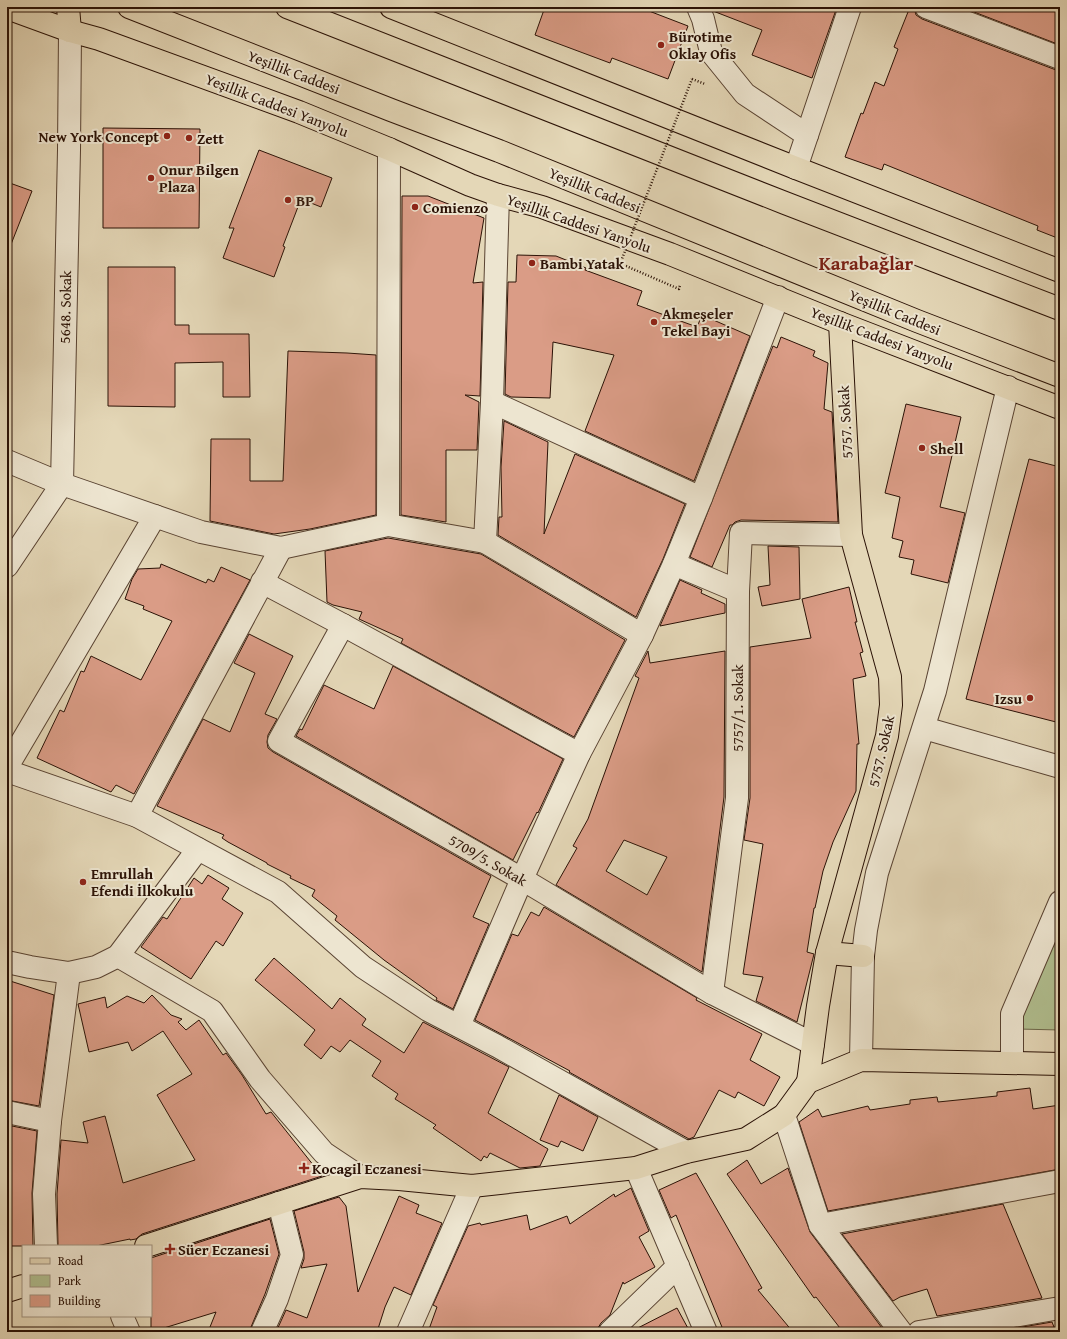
<svg xmlns="http://www.w3.org/2000/svg" width="1067" height="1339" font-family="'Gentium Book Plus',serif">
	<style>
		.green { fill: #b1bf90; stroke: #6e684b }
		.building { fill: #da9c86; stroke: #2b1206; fill-rule: evenodd }
		.lines { fill: none; stroke-linecap: round; stroke-linejoin: round }
		.minor-casing { stroke: #594332; stroke-width: 24 }
		.major-casing { stroke: #2b1206; stroke-width: 24 }
		.highway-casing { stroke: #2b1206; stroke-width: 24 }
		.path { stroke: #2b1206; stroke-width: 2.5; stroke-dasharray: 1 2; stroke-linecap: butt }
		.minor { stroke: #ede5d0; stroke-width: 22 }
		.major { stroke: #e4d7b7; stroke-width: 22 }
		.highway { stroke: #e4d7b7; stroke-width: 22 }
		.path-bridge { stroke: #2b1206; stroke-width: 2.5; stroke-dasharray: 1 2; stroke-linecap: butt }
		.poi-dot { fill: #8f2418; stroke: #ede5d0; stroke-width: 1.5 }
		.labels { text-anchor: middle; dominant-baseline: central; stroke-width: 4; stroke-linejoin: round; paint-order: stroke }
		.poi-label { font-size: 15px; font-weight: bold; fill: #2b1206; stroke: #ede5d0; text-anchor: start }
		.street-label { font-size: 15px; fill: #2b1206; stroke: #ede5d0 }
		.district-label { font-size: 19px; font-weight: bold; fill: #7a1f14; stroke: #ede5d0 }
	</style>
	<rect width="100%" height="100%" fill="#e4d7b7"/>
	<filter id="stains"><feTurbulence type="fractalNoise" baseFrequency=".005" numOctaves="4"/><feColorMatrix values="0 0 0 0 .2 0 0 0 0 .09 0 0 0 0 .02 0 0 0 .5 -.17"/></filter>
	<radialGradient id="worn" r=".72"><stop offset=".6" stop-color="#630" stop-opacity="0"/><stop offset="1" stop-color="#630" stop-opacity=".3"/></radialGradient>
	<polygon class="green" points="1060,893 1060,1030 1018,1029"/>
	<g class="building">
		<polygon points="545,7 651,7 649,11 688,26 668,79 612,58 610,63 535,35"/>
		<polygon points="712,7 837,7 812,78 752,55 762,30 713,11"/>
		<polygon points="910,7 914,7 916,15 922,19 1056,70 1060,70 1060,239 1037,230 1038,226 884,164 882,170 845,157 861,113 863,114 875,82 884,86 898,49 894,47"/>
		<polygon points="961,7 1060,7 1060,45"/>
		<polygon points="103,128 200,129 199,228 103,228"/>
		<polygon points="259,150 332,178 321,207 301,199 283,246 285,247 274,277 223,258 234,228 229,228"/>
		<polygon points="7,182 32,191 8,252 7,251"/>
		<polygon points="402,196 428,196 484,218 473,283 483,282 480,396 465,395 479,402 477,450 446,450 446,522 401,515"/>
		<polygon points="517,255 556,256 586,268 585,270 642,291 637,305 697,327 702,315 750,336 694,481 585,431 614,355 553,342 550,398 511,397 505,394 508,282 516,282"/>
		<polygon points="108,267 175,267 175,325 189,325 189,334 249,334 250,397 223,397 223,362 175,363 175,407 108,406"/>
		<polygon points="781,337 815,351 813,356 828,363 824,409 832,412 838,522 741,520 735,522 732,525 730,525 712,567 690,557 773,346 777,348"/>
		<polygon points="288,351 347,353 376,355 376,515 310,529 274,534 210,521 211,439 250,439 250,481 283,481"/>
		<polygon points="906,404 961,417 940,507 965,513 948,583 911,574 914,560 899,557 903,541 892,538 900,497 885,493"/>
		<polygon points="504,421 548,442 544,534 575,454 685,504 663,559 636,617 498,535 499,517 502,517 501,467"/>
		<polygon points="1029,459 1060,467 1060,723 966,699"/>
		<polygon points="388,538 481,554 625,640 574,737 401,643 403,639 359,619 362,612 333,605 327,602 325,551"/>
		<polygon points="768,546 799,547 800,599 762,606 758,587 770,585"/>
		<polygon points="161,564 206,583 208,579 214,582 221,567 250,580 134,794 116,785 111,792 37,758 60,710 64,712 81,671 84,672 91,656 141,680 172,621 143,609 144,606 125,599 132,579 138,569 160,568"/>
		<polygon points="680,580 702,590 701,593 725,604 725,613 660,626"/>
		<polygon points="849,587 857,622 855,622 863,652 860,653 866,676 853,679 859,744 857,744 856,791 833,842 823,871 815,908 814,908 807,952 814,954 797,1022 756,1001 763,977 743,974 763,844 744,840 750,798 750,647 811,638 802,599"/>
		<polygon points="249,634 293,656 265,714 277,719 268,735 267,742 268,748 273,752 491,876 473,917 489,924 453,1009 436,1000 437,998 384,960 335,920 337,916 312,896 315,890 290,878 291,876 267,864 267,863 228,842 222,838 224,835 157,806 203,719 230,732 255,673 234,663"/>
		<path d="M648,651L650,663L725,651L724,797L702,972L556,885L577,848L573,846L588,819L639,678L635,676ZM624,840L667,857L647,895L606,871Z"/>
		<polygon points="393,666 563,759 538,813 537,812 513,860 296,736 300,729 302,730 324,685 374,709"/>
		<polygon points="208,875 229,888 222,899 243,913 223,946 216,941 191,979 141,947 163,917 167,919 194,878 202,884"/>
		<polygon points="544,907 697,998 696,1000 762,1034 750,1060 780,1077 764,1106 738,1092 735,1098 719,1090 694,1137 689,1139 569,1072 570,1071 475,1020 512,934 518,936 531,912 539,916"/>
		<polygon points="274,958 332,1009 340,998 366,1019 362,1025 404,1053 423,1022 509,1067 488,1113 548,1149 540,1166 520,1168 490,1153 487,1158 484,1156 481,1161 433,1128 436,1125 395,1099 398,1094 372,1076 381,1061 350,1040 340,1052 331,1046 321,1059 304,1045 315,1030 255,980"/>
		<polygon points="7,980 54,995 39,1106 7,1100"/>
		<polygon points="152,995 171,1015 182,1019 178,1022 186,1030 199,1020 223,1055 226,1053 242,1075 266,1114 271,1112 322,1176 142,1234 136,1239 130,1240 130,1239 96,1246 58,1246 57,1194 61,1140 88,1143 83,1122 105,1116 123,1183 195,1160 157,1095 192,1074 163,1031 132,1051 128,1042 89,1052 78,1004 105,997 107,1008 127,996 144,1003"/>
		<polygon points="1030,1088 1033,1109 1060,1105 1060,1169 828,1211 799,1122 818,1109 822,1117 868,1106 870,1110 910,1104 910,1100 937,1097 938,1102 997,1096 997,1092"/>
		<polygon points="559,1095 598,1117 583,1151 561,1141 558,1147 540,1140"/>
		<polygon points="7,1125 37,1131 32,1193 33,1246 7,1246"/>
		<polygon points="747,1160 761,1184 788,1168 810,1232 885,1332 843,1332 816,1297 814,1298 727,1174"/>
		<polygon points="696,1173 762,1288 758,1290 793,1332 724,1332 676,1215 671,1218 659,1190"/>
		<polygon points="631,1188 649,1231 639,1237 655,1267 624,1284 623,1282 610,1315 601,1323 598,1328 598,1332 428,1332 437,1307 433,1305 468,1226 480,1223 481,1225 527,1215 530,1230 567,1216 570,1224 614,1194 615,1197"/>
		<polygon points="399,1196 419,1205 416,1213 442,1223 411,1295 394,1287 385,1307 377,1332 276,1332 286,1310 307,1318 327,1264 301,1268 304,1259 304,1252 294,1211 339,1197 346,1206 358,1292"/>
		<polygon points="1003,1204 1042,1298 937,1316 927,1289 900,1297 893,1301 842,1234"/>
		<polygon points="270,1219 279,1254 265,1294 251,1327 250,1332 208,1332 216,1312 151,1332 151,1258"/>
		<polygon points="677,1308 690,1332 630,1332"/>
		<polygon points="1052,1322 1056,1332 993,1332"/>
	</g>
	<g class="lines">
		<defs>
			<g id="minor">
				<polyline points="698,7 703,19 711,52 745,94 807,135"/>
				<polyline points="926,7 1060,58"/>
				<polyline points="796,168 850,7"/>
				<polyline points="492,402 701,498"/>
				<polyline points="7,461 62,484 201,532 281,548 388,525 485,542 492,402 498,195"/>
				<polyline points="388,525 389,149"/>
				<polyline points="485,542 642,635"/>
				<polyline points="674,564 738,591"/>
				<polyline points="7,566 62,484 69,150 70,31"/>
				<polyline points="262,582 343,625 579,754"/>
				<polyline points="343,625 279,741 522,879 712,993 813,1044"/>
				<polyline points="924,728 1060,767"/>
				<polyline points="7,767 155,516"/>
				<polyline points="7,771 137,816 278,892 363,967 428,1010 497,1046 686,1152"/>
				<polyline points="137,816 281,548"/>
				<polyline points="118,956 212,1011 260,1079 324,1153 360,1177"/>
				<polyline points="7,962 30,967 69,973 96,967 118,956 198,849"/>
				<polyline points="712,993 737,798 738,591 741,533 851,535"/>
				<polyline points="459,1026 522,879 579,754 642,635 674,564 701,498 778,297"/>
				<polyline points="861,1060 863,956 866,930 877,873 935,691 1008,387"/>
				<polyline points="1012,1063 1012,1014 1060,902"/>
				<polyline points="7,1112 50,1121"/>
				<polyline points="784,1115 820,1225 901,1332"/>
				<polyline points="636,1168 706,1332"/>
				<polyline points="820,1225 1060,1181"/>
				<polyline points="46,1246 44,1194 50,1121 69,973"/>
				<polyline points="122,1316 129,1332"/>
				<polyline points="262,1332 277,1299 292,1255 279,1203"/>
				<polyline points="408,1332 472,1186"/>
				<polyline points="610,1332 678,1266"/>
				<polyline points="919,1332 1060,1308"/>
			</g>
			<g id="major">
				<polyline points="391,7 796,168 1060,271"/>
				<polyline points="7,8 70,31 99,39 299,112 389,149 470,185 498,195 542,207 670,254 840,323 1060,408"/>
				<polyline points="827,953 863,956"/>
				<polyline points="808,1082 818,1006 827,953 887,736 891,705 890,677 851,535 840,323"/>
				<polyline points="146,1246 360,1177 399,1179 472,1186 636,1168 686,1152 746,1139 784,1115 808,1082 861,1060 1060,1064"/>
				<polyline points="7,1291 23,1286"/>
			</g>
			<g id="highway">
				<polyline points="68,7 70,31"/>
				<polyline points="129,7 391,110 499,151 917,321 1060,376"/>
				<polyline points="287,7 785,203 1060,309"/>
			</g>
		</defs>
		<use href="#minor" class="minor-casing"/>
		<use href="#major" class="major-casing"/>
		<use href="#highway" class="highway-casing"/>
		<g class="path">
			<polyline points="692,79 705,84"/>
			<polyline points="626,266 679,289 680,285"/>
		</g>
		<use href="#minor" class="minor"/>
		<use href="#major" class="major"/>
		<use href="#highway" class="highway"/>
		<polyline class="path-bridge" points="620,264 692,79"/>
	</g>
	<g class="poi-dot">
		<circle cx="661" cy="45" r="4"/>
		<circle cx="167" cy="136" r="4"/>
		<circle cx="189" cy="138" r="4"/>
		<circle cx="151" cy="178" r="4"/>
		<circle cx="288" cy="200" r="4"/>
		<circle cx="415" cy="207" r="4"/>
		<circle cx="532" cy="263" r="4"/>
		<circle cx="654" cy="322" r="4"/>
		<circle cx="922" cy="448" r="4"/>
		<circle cx="1030" cy="698" r="4"/>
		<circle cx="83" cy="882" r="4"/>
		<path d="M302 1162h4v4h4v4h-4v4h-4v-4h-4v-4h4z"/>
		<path d="M168 1243h4v4h4v4h-4v4h-4v-4h-4v-4h4z"/>
	</g>
	<g class="labels">
		<g class="poi-label">
			<text x="669" y="36">Bürotime<tspan x="669" dy="17">Oklay Ofis</tspan></text>
			<text x="159" y="136" text-anchor="end">New York Concept</text>
			<text x="197" y="138">Zett</text>
			<text x="159" y="169">Onur Bilgen<tspan x="159" dy="17">Plaza</tspan></text>
			<text x="296" y="200">BP</text>
			<text x="423" y="207">Comienzo</text>
			<text x="540" y="263">Bambi Yatak</text>
			<text x="662" y="313">Akmeşeler<tspan x="662" dy="17">Tekel Bayi</tspan></text>
			<text x="930" y="448">Shell</text>
			<text x="1022" y="698" text-anchor="end">Izsu</text>
			<text x="91" y="873">Emrullah<tspan x="91" dy="17">Efendi İlkokulu</tspan></text>
			<text x="312" y="1168">Kocagil Eczanesi</text>
			<text x="178" y="1249">Süer Eczanesi</text>
		</g>
		<g class="street-label">
			<text transform="translate(294 72) rotate(21)">Yeşillik Caddesi</text>
			<text transform="translate(277 105) rotate(21)">Yeşillik Caddesi Yanyolu</text>
			<text transform="translate(595 190) rotate(22)">Yeşillik Caddesi</text>
			<text transform="translate(579 223) rotate(19)">Yeşillik Caddesi Yanyolu</text>
			<text transform="translate(65 307) rotate(-89)">5648. Sokak</text>
			<text transform="translate(895 312) rotate(22)">Yeşillik Caddesi</text>
			<text transform="translate(882 338) rotate(21)">Yeşillik Caddesi Yanyolu</text>
			<text transform="translate(845 422) rotate(-93)">5757. Sokak</text>
			<text transform="translate(737 708) rotate(-90)">5757/1. Sokak</text>
			<text transform="translate(881 751) rotate(-77)">5757. Sokak</text>
			<text transform="translate(488 860) rotate(30)">5709/5. Sokak</text>
		</g>
		<g class="district-label">
			<text x="866" y="263">Karabağlar</text>
		</g>
	</g>
	<rect width="1067" height="1339" fill="none" stroke="#e4d7b7" stroke-width="24"/>
	<rect x="8" y="8" width="1051" height="1323" fill="none" stroke="#2b1206" stroke-width="2"/>
	<rect x="12" y="12" width="1043" height="1315" fill="none" stroke="#2b1206"/>
	<rect x="22" y="1245" width="130" height="72" fill="#ede5d0" stroke="#9f917f"/>
	<rect x="30" y="1258" width="20" height="6" fill="#e4d7b7" stroke="#9f917f"/>
	<text x="58" y="1265" font-size="12" fill="#2b1206">Road</text>
	<rect x="30" y="1275" width="20" height="12" fill="#b1bf90" stroke="#9f917f"/>
	<text x="58" y="1285" font-size="12" fill="#2b1206">Park</text>
	<rect x="30" y="1295" width="20" height="12" fill="#da9c86" stroke="#9f917f"/>
	<text x="58" y="1305" font-size="12" fill="#2b1206">Building</text>
	<rect width="100%" height="100%" filter="url(#stains)"/>
	<rect width="100%" height="100%" fill="url(#worn)"/>
</svg>
